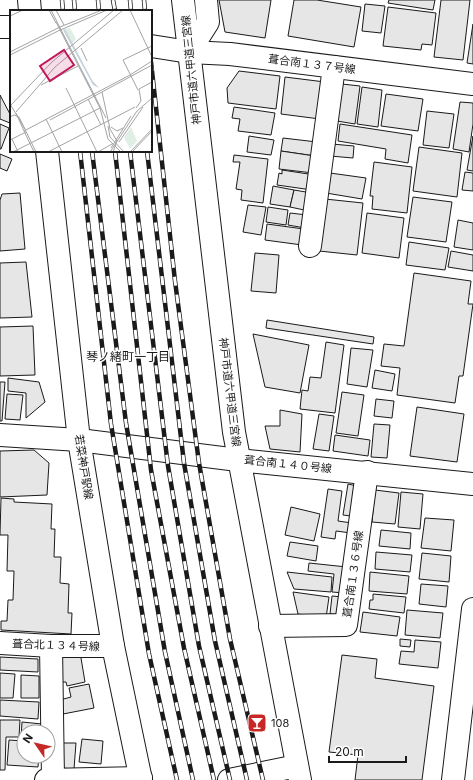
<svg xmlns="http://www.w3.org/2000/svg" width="473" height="780" font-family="Inter,'Noto Sans JP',sans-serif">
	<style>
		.building { fill: #e6e6e6; stroke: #1a1a1a }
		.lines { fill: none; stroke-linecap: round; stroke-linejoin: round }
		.minor-casing { stroke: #1a1a1a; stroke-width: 24 }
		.tertiary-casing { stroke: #1a1a1a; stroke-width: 24 }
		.minor { stroke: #fff; stroke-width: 22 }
		.tertiary { stroke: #fff; stroke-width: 22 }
		.rail-casing { stroke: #1a1a1a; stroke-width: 4.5 }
		.rail { stroke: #fff; stroke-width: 3; stroke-dasharray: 9; stroke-linecap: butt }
		.labels { text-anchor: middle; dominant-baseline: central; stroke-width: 3; stroke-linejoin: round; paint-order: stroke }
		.street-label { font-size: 11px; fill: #1a1a1a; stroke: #fff }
		.poi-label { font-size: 11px; fill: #1a1a1a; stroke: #fff; text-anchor: start }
		.neighbourhood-label { font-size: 12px; fill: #1a1a1a; stroke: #fff }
		.inset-road { fill: none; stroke: #a3a3a3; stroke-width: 1 }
		.view { fill: #c2185b; fill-opacity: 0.15; stroke: #c2185b; stroke-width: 2 }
		.inset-edge { fill: none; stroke: #1a1a1a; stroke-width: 2 }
	</style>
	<rect width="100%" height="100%" fill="#fff"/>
	<g class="building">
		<polygon points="219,0 271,0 265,38 225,32"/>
		<polygon points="294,0 317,0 361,7 354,47 288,36"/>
		<polygon points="389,0 435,0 433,10 388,3"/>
		<polygon points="441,0 470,0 463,60 434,57"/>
		<polygon points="365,4 385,6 381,33 362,31"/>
		<polygon points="388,7 436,13 432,45 422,44 421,50 383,46"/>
		<polygon points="473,24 473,64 467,63"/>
		<polygon points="239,71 280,76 276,109 228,103 227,88"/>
		<polygon points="285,77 325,82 320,119 281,114"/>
		<polygon points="342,84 360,86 355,124 337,121"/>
		<polygon points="362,87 382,90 378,127 357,124"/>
		<polygon points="386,94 423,99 418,131 381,126"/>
		<polygon points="0,95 11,116 10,123 0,119"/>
		<polygon points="460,102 473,103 473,124 469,152 453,149"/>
		<polygon points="234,107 275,113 271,135 238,131 240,119 232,118"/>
		<polygon points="427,111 454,114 449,148 423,145"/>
		<polygon points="0,124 9,128 1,149 0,149"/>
		<polygon points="340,124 412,135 408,163 385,159 386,149 338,141"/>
		<polygon points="249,136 274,140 271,155 247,152"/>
		<polygon points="473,136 473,171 467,170"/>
		<polygon points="283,138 317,142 315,156 281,151"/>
		<polygon points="332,144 354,146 353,158 330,156"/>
		<polygon points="419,147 462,153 457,197 413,191"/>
		<polygon points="281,151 315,156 313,173 279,169"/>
		<polygon points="0,154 12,159 7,171 0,168"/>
		<polygon points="234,155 268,159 263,203 241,200 242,190 236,189 240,162 233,162"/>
		<polygon points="374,162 412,167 407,213 372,209 373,196 370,196"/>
		<polygon points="282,170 315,175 312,190 277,185 279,173 282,174"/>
		<polygon points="465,172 473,173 473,191 462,190"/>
		<polygon points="330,173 366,178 362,199 326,193"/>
		<polygon points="273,186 294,190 290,207 270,204"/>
		<polygon points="294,190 312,193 309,211 290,207"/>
		<polygon points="20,193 25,249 0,251 0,200 2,194"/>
		<polygon points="413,197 452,202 446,242 407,237"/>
		<polygon points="325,199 363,203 357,255 319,251"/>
		<polygon points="248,205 266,207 261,235 243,232"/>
		<polygon points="268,207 288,210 286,225 266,222"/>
		<polygon points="290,213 307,215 305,228 288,225"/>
		<polygon points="367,213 404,218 399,258 362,253"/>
		<polygon points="458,220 473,223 473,250 454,247"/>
		<polygon points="267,224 304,229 302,245 265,240"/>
		<polygon points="409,242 449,248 445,270 406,265"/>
		<polygon points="451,251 473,255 473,271 448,267"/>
		<polygon points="255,253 279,255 276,293 251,291"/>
		<polygon points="26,262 32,317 0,318 0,263"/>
		<polygon points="414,273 471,281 468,304 473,304 463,376 459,376 455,403 397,395 400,368 381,366 384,344 404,346"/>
		<polygon points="267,320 374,337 373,344 266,328"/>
		<polygon points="33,326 35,375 0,376 0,327"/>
		<polygon points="253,334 309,345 300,393 265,387"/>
		<polygon points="326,342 344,345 335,413 300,409 302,390 308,391 310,377 321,378"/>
		<polygon points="351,348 373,350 367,387 347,384"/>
		<polygon points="375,370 395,374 392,391 372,388"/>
		<polygon points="8,378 39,382 45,402 26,418 26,393 8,391"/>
		<polygon points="0,382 5,382 2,421 0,421"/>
		<polygon points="342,392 364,395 358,436 336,433"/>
		<polygon points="7,394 23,395 20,420 5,419"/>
		<polygon points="376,399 394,401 392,418 374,416"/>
		<polygon points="417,407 464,414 457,462 410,456"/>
		<polygon points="280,410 302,414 300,452 270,449 265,426 280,426"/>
		<polygon points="319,414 334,416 329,451 313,449"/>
		<polygon points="374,424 390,425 387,458 371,457"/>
		<polygon points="335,435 370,440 368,456 333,451"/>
		<polygon points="34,450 49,463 47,495 0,497 0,451"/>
		<polygon points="348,484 357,486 351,516 343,515"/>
		<polygon points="328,489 342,491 338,521 352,523 351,533 336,531 335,539 321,537"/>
		<polygon points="375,490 399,493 395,524 372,522"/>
		<polygon points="401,492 423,494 420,529 398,527"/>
		<polygon points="1,498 14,499 14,502 52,504 51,529 55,529 54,557 61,557 60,583 69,584 68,613 72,613 71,634 1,630 1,621 7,621 8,600 13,600 14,571 7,571 8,535 0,535"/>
		<polygon points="291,507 320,514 314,541 285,535"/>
		<polygon points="425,518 454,520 451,551 421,548"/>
		<polygon points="381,530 411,533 410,549 379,546"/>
		<polygon points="290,542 318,546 316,561 287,556"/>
		<polygon points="376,552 412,555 410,572 375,569"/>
		<polygon points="422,553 451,556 449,582 419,579"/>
		<polygon points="309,563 347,567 345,593 332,592 334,574 308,571"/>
		<polygon points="287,572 332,577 331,592 294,589"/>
		<polygon points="370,572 409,576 407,594 369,591"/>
		<polygon points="421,584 448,586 446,607 419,604"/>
		<polygon points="293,592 329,597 326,618 298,614"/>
		<polygon points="373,594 406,597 404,613 369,609 370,600 373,600"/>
		<polygon points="332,596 343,597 342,615 330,614"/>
		<polygon points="407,610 443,613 440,638 405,635"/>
		<polygon points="363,612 400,617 397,636 360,632"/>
		<polygon points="400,639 411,640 410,647 400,646"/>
		<polygon points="415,640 441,642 438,668 399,664 401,651 414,652"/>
		<polygon points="68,652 80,652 85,682 67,686 66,682 60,682 60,659"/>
		<polygon points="342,655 377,659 375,678 434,686 422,780 355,780 358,755 329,752"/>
		<polygon points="0,657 38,659 38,672 0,670"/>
		<polygon points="0,673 15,674 13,698 0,698"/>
		<polygon points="21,675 39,676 39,698 21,698"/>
		<polygon points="89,684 94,708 63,714 60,700 71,697 69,688"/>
		<polygon points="0,700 39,702 38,719 0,716"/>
		<polygon points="0,720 20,720 19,737 6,737 5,770 0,770"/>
		<polygon points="22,722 42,724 41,732 24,732 24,739 21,738"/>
		<polygon points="82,739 103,741 101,764 79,762"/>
		<polygon points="9,740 24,741 24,756 39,756 38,767 7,765"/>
		<polygon points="63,743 76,743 74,769 61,768"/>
	</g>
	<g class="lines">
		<defs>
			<g id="minor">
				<polyline points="0,27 11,27"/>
				<polyline points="151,46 189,52 230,54 473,84"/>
				<polyline points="189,52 208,22 206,0"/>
				<polyline points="310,246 334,67"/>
				<polyline points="0,435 79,440 238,460 473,484"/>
				<polyline points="270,626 346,625 367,472"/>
				<polyline points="0,643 51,646 113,646"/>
				<polyline points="51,646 53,779"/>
				<polyline points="46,780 141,778"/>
				<polyline points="229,780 297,766"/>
			</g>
			<g id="tertiary">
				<polyline points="29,0 30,11"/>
				<polyline points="183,0 234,432 300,780"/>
				<polyline points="47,151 79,440 113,646 141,780"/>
				<polyline points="453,780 473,609"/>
			</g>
		</defs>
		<use href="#minor" class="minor-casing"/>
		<use href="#tertiary" class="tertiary-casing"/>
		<use href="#minor" class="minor"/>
		<use href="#tertiary" class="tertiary"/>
		<defs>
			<g id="rail">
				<polyline points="62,0 63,11"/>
				<polyline points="74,0 75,11"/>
				<polyline points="98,0 99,11"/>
				<polyline points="113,0 115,11"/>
				<polyline points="130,0 131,11"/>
				<polyline points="144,0 145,11"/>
				<polyline points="151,62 175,281 199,463 230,639 263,780"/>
				<polyline points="80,151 111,424 149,654 177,780"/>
				<polyline points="92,151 126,423 165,652 193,780"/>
				<polyline points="115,151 151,470 184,648 214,780"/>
				<polyline points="130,151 168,466 199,646 230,780"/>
				<polyline points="147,151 184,463 215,641 247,780"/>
			</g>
		</defs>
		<use href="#rail" class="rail-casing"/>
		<use href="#rail" class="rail"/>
	</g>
	<defs>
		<symbol id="bar-square" viewBox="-11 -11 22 22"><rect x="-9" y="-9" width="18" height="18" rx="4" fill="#c62828" stroke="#fff"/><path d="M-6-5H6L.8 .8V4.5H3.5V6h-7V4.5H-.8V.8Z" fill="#fff"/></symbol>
	</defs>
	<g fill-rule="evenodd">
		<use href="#bar-square" x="246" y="712" width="22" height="22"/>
	</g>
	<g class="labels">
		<g class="street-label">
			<text transform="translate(312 64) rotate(7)">葺合南１３７号線</text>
			<text transform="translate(191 70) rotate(-96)">神戸市道六甲道三宮線</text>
			<text transform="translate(230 392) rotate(83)">神戸市道六甲道三宮線</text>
			<text transform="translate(288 464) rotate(6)">葺合南１４０号線</text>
			<text transform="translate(84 467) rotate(81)">若菜神戸駅線</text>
			<text transform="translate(353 574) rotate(-82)">葺合南１３６号線</text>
			<text transform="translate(56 645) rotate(2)">葺合北１３４号線</text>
		</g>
		<g class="poi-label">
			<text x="271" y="723">108</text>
		</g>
		<g class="neighbourhood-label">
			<text x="128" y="356">琴ノ緒町一丁目</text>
		</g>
	</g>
	<g transform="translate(10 10)">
		<rect width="142" height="142" fill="#fff"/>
		<path d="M60,18L66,29L62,34L55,19ZM121,117L127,131L120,139L114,127Z" fill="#e0efe3"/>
		<path d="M55,19L82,70L89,78L83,75L53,20Z" fill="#c6d2dc"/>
		<path class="inset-road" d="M39,0L46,13M41,0L96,108M46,0L54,15M120,0L142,47M0,6L13,0M46,12L90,98L98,129L111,142M71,38L77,51M0,42L50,17L92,0M0,45L48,21L97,0M31,75L68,56M56,78L87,142M128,80L113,50L142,36M92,82L100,119L107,131L103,142M78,89L91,115M0,94L15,119M0,96L42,52L104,0M126,98L131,91L129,79L142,72M6,102L45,57L113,0M6,103L14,121M0,107L4,105L9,107L26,142M36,109L52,142M40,110L142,55M98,116L100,127L114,142M101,117L107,121L113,118M2,129L8,142M0,130L16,122M109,132L133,97M101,138L121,106M3,142L90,98M24,142L14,121L120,65L142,51M38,142L125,97M88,142L102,134M100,142L127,101L142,88M120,142L142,119M122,142L142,121"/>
		<path class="view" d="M54,40L64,55L40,71L30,56Z"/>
		<rect width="142" height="142" class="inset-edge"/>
	</g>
	<g transform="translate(36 744) rotate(304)"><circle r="19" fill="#ffffff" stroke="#a3a3a3"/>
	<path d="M0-3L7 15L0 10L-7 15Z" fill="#c62828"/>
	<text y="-6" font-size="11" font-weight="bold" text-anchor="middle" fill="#1a1a1a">N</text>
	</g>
	<path d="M329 756v6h77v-6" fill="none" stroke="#1a1a1a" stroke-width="2"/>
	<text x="335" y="756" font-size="12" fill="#1a1a1a" stroke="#ffffff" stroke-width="3" paint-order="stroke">20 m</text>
</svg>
